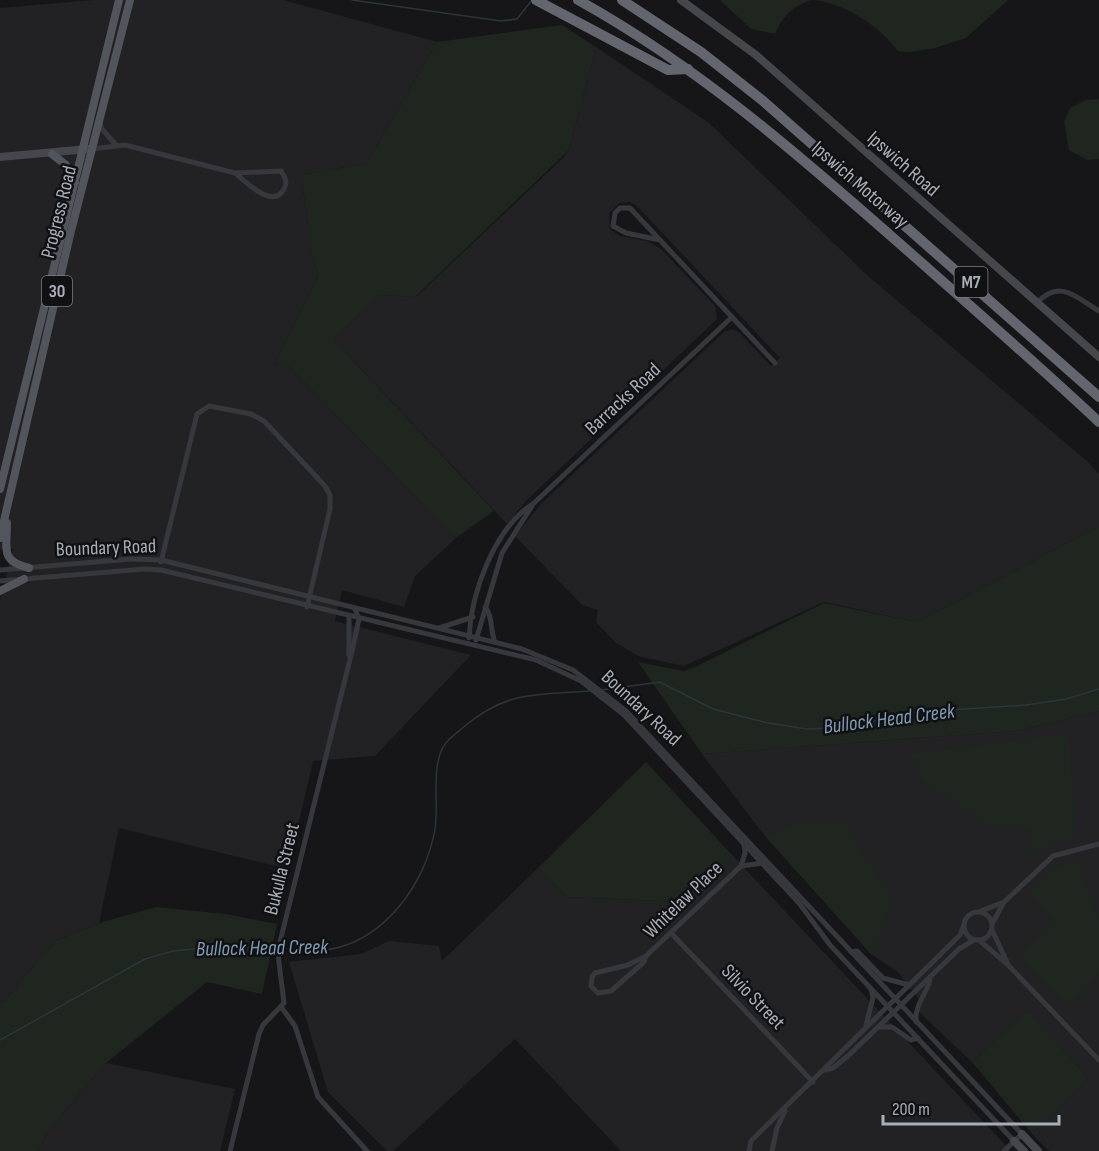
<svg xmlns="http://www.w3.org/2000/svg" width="1099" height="1151" font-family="'Sofia Sans Condensed',sans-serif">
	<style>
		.built { fill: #222225 }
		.green { fill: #1e261f }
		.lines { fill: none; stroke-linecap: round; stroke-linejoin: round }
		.stream { stroke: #2c353c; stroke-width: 1.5 }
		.street { stroke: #37383d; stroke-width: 5 }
		.secondary { stroke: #45474d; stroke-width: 8 }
		.primary { stroke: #53555c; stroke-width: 8 }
		.highway { stroke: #63666e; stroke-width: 10 }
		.labels { text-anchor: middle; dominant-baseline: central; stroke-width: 5; stroke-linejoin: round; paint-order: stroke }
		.shield { fill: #111113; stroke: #7b7e86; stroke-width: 1.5 }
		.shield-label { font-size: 18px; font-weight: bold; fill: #a8adb8 }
		.street-label { font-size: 20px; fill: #a8adb8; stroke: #111113 }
		.water-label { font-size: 21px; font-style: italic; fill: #7f9bb3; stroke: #111113 }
	</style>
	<rect width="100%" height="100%" fill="#161618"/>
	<g class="built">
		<polygon points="94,0 283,0 437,42 367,163 301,175 312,254 319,275 275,363 288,366 456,538 415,576 404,607 342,590 335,621 471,655 375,756 313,761 288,869 119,828 99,923 55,941 6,999 0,1002 0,600 13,549 0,550 0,8"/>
		<polygon points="596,47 709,123 868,276 1087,461 1099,474 1099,526 917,622 824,602 684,666 638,656 616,643 596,622 598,610 582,605 515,536 541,504 724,332 732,329 739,332 771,366 780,358 637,206 630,202 619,203 609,214 610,229 619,236 647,241 661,249 715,306 717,319 527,500 507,524 333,339 379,295 416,297 563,158 569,150"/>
		<polygon points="1099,711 1099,1151 1049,1151 1032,1134 1088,1078 1028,1012 972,1062 918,1011 921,1002 898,972 871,954 765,836 702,754 1016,731"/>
		<polygon points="733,856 1011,1151 621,1151 515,1039 393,1151 387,1151 328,1092 289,962 361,954 389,941 439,946 442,961 538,868 566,897 686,902"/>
		<polygon points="106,1063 235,1089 220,1151 39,1151 46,1133"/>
	</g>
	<g class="green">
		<path d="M720,0H812C792,6 784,15 775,34L751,29Z"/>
		<path d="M815,0H1008L966,38L935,48L910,52L898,51C878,25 847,5 815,0Z"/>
		<polygon points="562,25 596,47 569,150 415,297 379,295 333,339 494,511 456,538 288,366 275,363 319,275 312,254 301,175 367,163 437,42"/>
		<polygon points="1099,99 1099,159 1087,160 1069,150 1064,122 1070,108 1086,100"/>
		<polygon points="1099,526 1099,711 1016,731 702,754 638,662 684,671 693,668 824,603 917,622"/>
		<polygon points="1069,733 1076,837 1051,844 1033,855 1028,828 994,828 922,780 911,754"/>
		<polygon points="646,762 733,856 687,902 566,897 538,868"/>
		<polygon points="797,822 844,822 893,899 871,954 765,836"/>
		<polygon points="1077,861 1099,919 1099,973 1068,1006 1018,956 1055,922 1030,894 1054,867"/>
		<polygon points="156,907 226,914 277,924 262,994 207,982 106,1063 46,1133 39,1151 0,1151 0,1002 6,999 55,941 99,923"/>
		<polygon points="1028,1011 1088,1078 1032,1134 972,1062"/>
	</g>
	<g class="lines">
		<g class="stream">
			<polyline points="352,0 501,21 517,19 532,0"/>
			<polyline points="601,690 660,682 713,709 768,723 807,729 853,727 902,713 1026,705 1066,699 1099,689"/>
			<path d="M280,948C295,949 312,952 326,950C384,942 426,883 435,829C439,804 431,770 443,747C448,738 458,732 466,725C509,690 539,695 590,691"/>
			<polyline points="0,1040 145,959 173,951 225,946 276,948"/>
		</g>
		<g class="street">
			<polyline points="100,123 102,129 116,145"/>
			<path d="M92,149L125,145L235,173L281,171C285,178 288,182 284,189C273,210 246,182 235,173"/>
			<polyline points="660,240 626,233 613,226 615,213 620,208 630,208 775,363"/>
			<path d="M1037,303C1060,278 1077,298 1099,311"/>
			<polyline points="161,562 197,414 209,406 251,414 264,421 325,486 330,495 330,509 307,607"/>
			<polyline points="0,570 131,559 161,560 522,649 573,670 626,711 1022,1134 1004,1151"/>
			<polyline points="0,581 145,569 161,570 536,660 581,681 624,715 799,903 830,945 1014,1141"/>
			<path d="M485,607C493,615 490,631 495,642"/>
			<polyline points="349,616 349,655"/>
			<polyline points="439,628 473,617"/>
			<path d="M469,638C471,593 494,528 534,503L732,317"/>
			<polyline points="476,640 502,553 532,506"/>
			<polyline points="741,866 763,863"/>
			<polyline points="981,911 1004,902"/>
			<circle cx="978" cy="926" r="14"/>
			<polyline points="992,924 1004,902 1053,856 1099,844"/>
			<polyline points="992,930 1007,962"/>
			<polyline points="671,933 813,1082"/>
			<polyline points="979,940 1007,964 1099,1060"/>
			<polyline points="851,952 857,951 883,978 909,985"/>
			<polyline points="646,956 628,965 595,973 592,977 591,986 598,993 611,991 644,962 646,956 741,866 745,853 744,844"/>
			<polyline points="282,1008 295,1026 318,1097 367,1151"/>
			<path d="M916,1022C915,1000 930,992 930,977"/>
			<polyline points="866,1025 873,998 871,989"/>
			<polyline points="879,1027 892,1027 911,1040 918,1038"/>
			<polyline points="826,1070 833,1068 849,1055 959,949 974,940"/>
			<polyline points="230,1151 259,1034 263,1025 284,1003 278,954 280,942 353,647 359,619 355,609"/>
			<path d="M749,1151L751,1141L757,1135C825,1068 892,1002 960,935L964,925"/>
			<polyline points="772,1151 777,1128 785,1111"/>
		</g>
		<g class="secondary">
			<polyline points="681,0 756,55 1099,357"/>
			<polyline points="0,157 88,149"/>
			<polyline points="1022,1134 1038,1151"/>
			<polyline points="1014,1141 1024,1151"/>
		</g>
		<g class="primary">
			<polyline points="52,154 66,165 75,182"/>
			<polyline points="0,489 119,0"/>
			<path d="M7,523C7,550 0,561 29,568"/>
			<polyline points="0,538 70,235 130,0"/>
			<polyline points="0,591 24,579"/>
		</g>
		<g class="highway">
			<polyline points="536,0 668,70 688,69"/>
			<path d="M578,0C697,66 798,154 899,243C966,302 1034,361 1099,422"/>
			<polyline points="622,0 701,52 762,100 1099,397"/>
		</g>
	</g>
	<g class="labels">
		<g class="shield">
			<rect x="954.5" y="267" width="33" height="30" rx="4.5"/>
			<rect x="42" y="276" width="30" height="30" rx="4.5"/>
		</g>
		<g class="shield-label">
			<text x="971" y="282">M7</text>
			<text x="57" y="291">30</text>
		</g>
		<g class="street-label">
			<text transform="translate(903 164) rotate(41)">Ipswich Road</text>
			<text transform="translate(860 185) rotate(41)">Ipswich Motorway</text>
			<text transform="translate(59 212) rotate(-76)">Progress Road</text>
			<text transform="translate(623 399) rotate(-43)">Barracks Road</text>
			<text transform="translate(106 548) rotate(-2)">Boundary Road</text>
			<text transform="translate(641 708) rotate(43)">Boundary Road</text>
			<text transform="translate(282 869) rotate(-76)">Bukulla Street</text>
			<text transform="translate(683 900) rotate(-44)">Whitelaw Place</text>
			<text transform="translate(753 997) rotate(46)">Silvio Street</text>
		</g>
		<g class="water-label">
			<text transform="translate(889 719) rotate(-7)">Bullock Head Creek</text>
			<text transform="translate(262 948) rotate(-1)">Bullock Head Creek</text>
		</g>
	</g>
	<path d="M883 1115v9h176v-9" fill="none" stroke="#a8adb8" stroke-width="3"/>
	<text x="892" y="1115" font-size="18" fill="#a8adb8" stroke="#111113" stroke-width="4.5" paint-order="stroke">200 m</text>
</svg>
